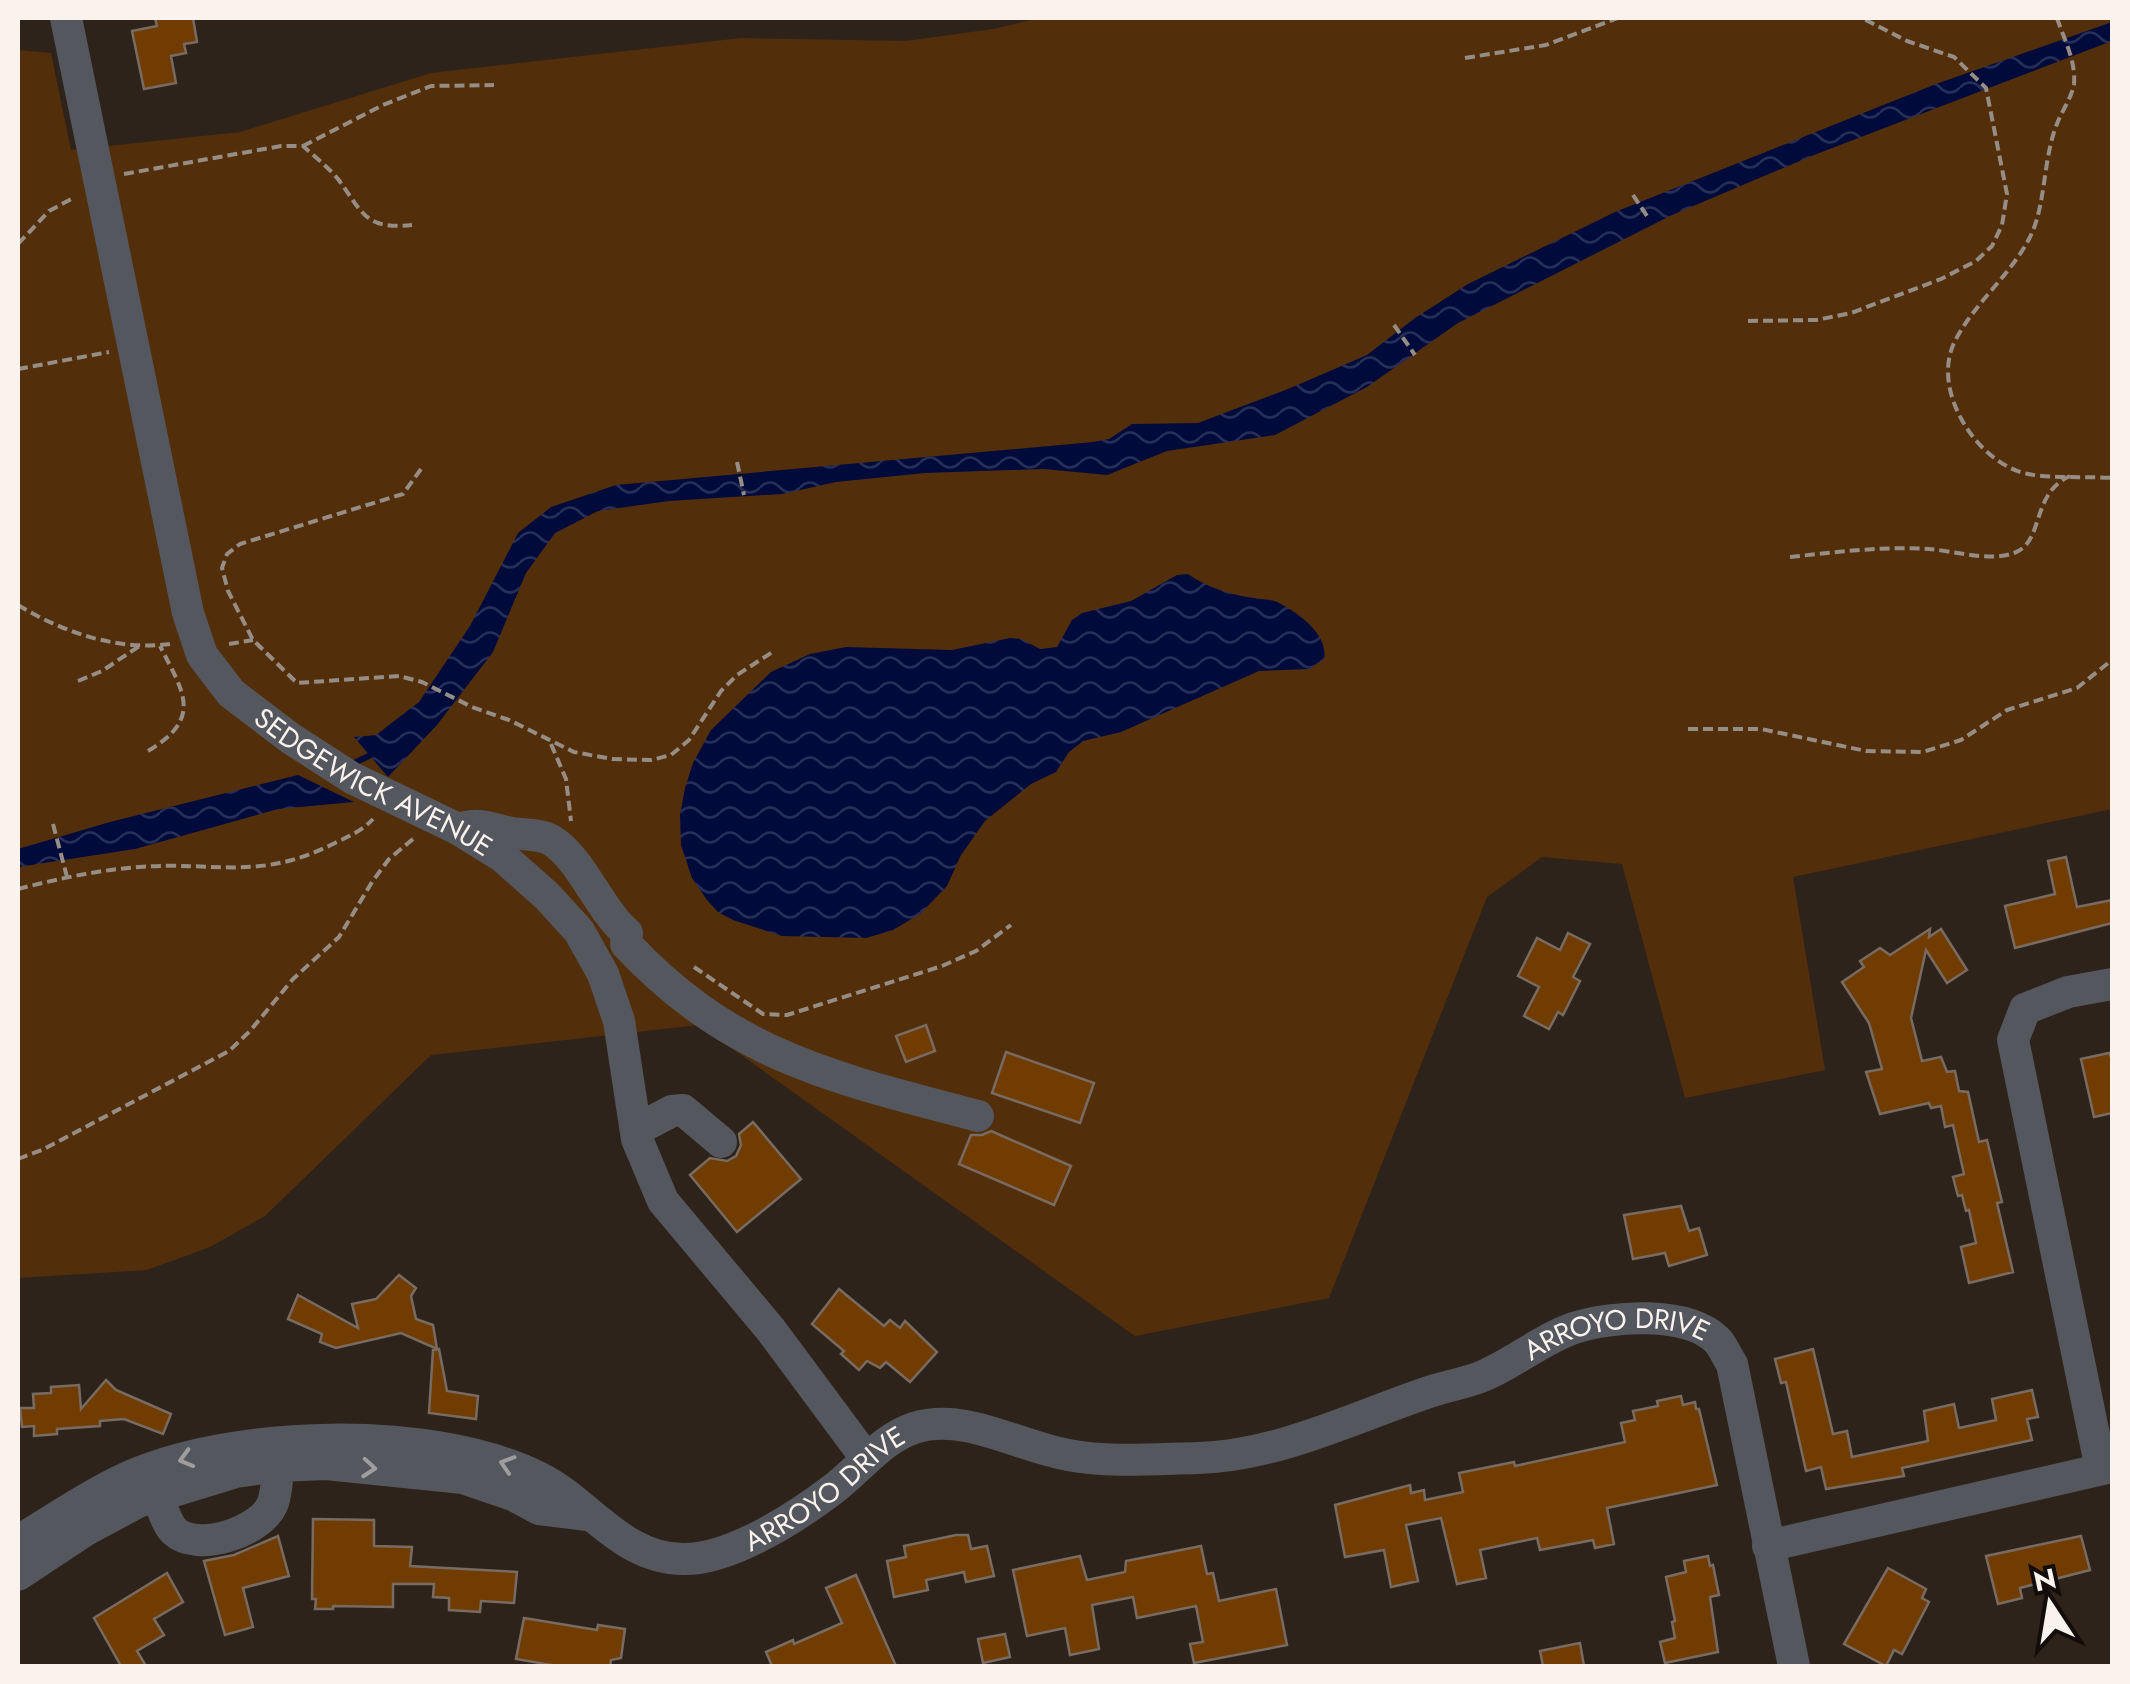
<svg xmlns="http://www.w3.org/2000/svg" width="2130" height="1684" font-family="Jost,sans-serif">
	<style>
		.green { fill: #532e0a }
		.water { fill: url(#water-waves) }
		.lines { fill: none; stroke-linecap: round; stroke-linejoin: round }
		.stream { stroke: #000b3c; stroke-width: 6 }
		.building { fill: #703c02; stroke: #786b61; stroke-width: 2.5 }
		.path { stroke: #968d85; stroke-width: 4; stroke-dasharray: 10 5; stroke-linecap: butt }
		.minor { stroke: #54575d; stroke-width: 32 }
		.oneway { stroke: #9f9d9d }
		.labels { text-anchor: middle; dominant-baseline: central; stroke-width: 10; stroke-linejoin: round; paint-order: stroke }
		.street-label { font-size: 28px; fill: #faf2ec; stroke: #120d0a }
	</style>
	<defs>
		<pattern id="water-waves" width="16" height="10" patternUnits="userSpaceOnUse" patternTransform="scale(2.5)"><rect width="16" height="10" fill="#000b3c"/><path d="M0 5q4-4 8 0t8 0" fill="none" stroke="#262f58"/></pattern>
	</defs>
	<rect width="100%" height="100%" fill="#2e231a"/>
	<polygon class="green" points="1040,18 2112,18 2112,809 1793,877 1825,1070 1685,1098 1622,864 1542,857 1487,897 1329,1298 1135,1336 699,1025 431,1055 265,1216 210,1247 147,1270 18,1278 18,50 51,53 71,150 240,132 431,73 741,38 906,41 993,29"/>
	<g class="water">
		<polygon points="2112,22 2112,41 1814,155 1672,215 1458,323 1367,387 1275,435 1167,451 1107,475 1044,469 925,473 836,482 782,494 669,501 598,511 555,533 526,573 493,652 437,725 388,777 354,737 376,735 419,702 470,626 518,533 551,507 616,485 1093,442 1109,439 1132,424 1198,423 1288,389 1367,355 1415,318 1468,284 1615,212 1936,84"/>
		<path d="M1188,574C1206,587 1231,595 1254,598C1262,600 1270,599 1277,602C1297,612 1329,634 1324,659L1309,669L1259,671L1121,732L1083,741L1069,752L1056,772L1031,784L985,821L961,855L947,886L920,914L893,930L866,938L782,936L733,920L718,912L707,900L692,878L681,845L680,815L685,788L693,763L711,730L771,672L810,654L846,647L952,650L1010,638L1021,639L1040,649L1057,647L1072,620L1082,613L1131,601L1177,575Z"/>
		<polygon points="298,775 354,802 278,809 135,849 18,867 18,849 110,822"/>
	</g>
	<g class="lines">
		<polyline class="stream" points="350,765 375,753"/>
	</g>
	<g class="building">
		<polygon points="155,18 193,18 197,42 184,44 186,53 171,56 176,83 144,89 132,31 157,26"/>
		<polygon points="2066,857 2077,907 2112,900 2112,923 2015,948 2005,906 2055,894 2048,861"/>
		<polygon points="1930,929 1929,937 1941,929 1967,970 1947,983 1926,950 1911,1018 1922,1061 1941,1057 1947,1072 1955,1071 1959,1091 1968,1092 1979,1142 1987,1140 2002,1202 1997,1203 2013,1272 1969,1283 1961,1247 1976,1243 1969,1210 1966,1211 1962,1195 1958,1196 1953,1177 1964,1174 1953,1125 1945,1127 1941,1106 1931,1108 1929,1103 1880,1114 1866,1072 1882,1069 1869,1023 1842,982 1864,967 1860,961 1880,948 1890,955"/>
		<polygon points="1568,933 1590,944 1573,977 1580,981 1563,1015 1558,1012 1549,1029 1524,1016 1539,987 1518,976 1537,938 1560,950"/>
		<polygon points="926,1025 935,1051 906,1062 896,1036"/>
		<polygon points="1006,1052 1094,1083 1080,1123 992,1093"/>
		<polygon points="2109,1053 2112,1059 2112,1113 2094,1117 2081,1059"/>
		<polygon points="753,1122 801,1179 737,1232 690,1175 710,1158 727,1161 736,1156 741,1145 739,1134"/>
		<polygon points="991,1131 1071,1166 1054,1205 959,1164 971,1135 982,1135"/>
		<polygon points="1681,1206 1689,1231 1699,1228 1707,1255 1669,1266 1665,1253 1633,1259 1624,1215"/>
		<polygon points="399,1275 416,1288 411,1296 416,1319 433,1325 437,1349 401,1333 336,1348 320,1342 322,1334 288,1319 298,1295 358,1328 352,1304 376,1299"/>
		<polygon points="839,1289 884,1326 890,1320 900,1328 905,1321 937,1352 910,1382 886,1362 880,1368 867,1361 859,1370 841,1354 844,1351 812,1324"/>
		<polygon points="439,1349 447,1391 478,1396 476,1419 429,1413 433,1350"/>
		<polygon points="1813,1349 1833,1434 1847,1431 1852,1457 1928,1441 1924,1411 1954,1404 1959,1428 1996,1420 1992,1399 2032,1390 2038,1417 2027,1419 2032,1440 1902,1468 1904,1476 1826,1489 1821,1467 1806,1471 1786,1382 1781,1383 1775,1359"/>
		<polygon points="106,1380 116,1390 171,1414 163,1434 124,1419 100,1421 100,1426 57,1429 57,1434 34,1436 34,1426 22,1427 20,1408 34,1408 33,1394 51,1393 51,1387 79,1385 81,1409"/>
		<polygon points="1681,1396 1683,1405 1695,1402 1696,1409 1699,1409 1717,1485 1607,1508 1614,1544 1595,1548 1593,1540 1540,1550 1537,1538 1480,1550 1486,1578 1457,1584 1441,1518 1406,1525 1418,1581 1391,1587 1384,1550 1345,1557 1335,1505 1410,1485 1411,1493 1424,1490 1425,1500 1463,1492 1459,1473 1514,1462 1515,1466 1625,1442 1621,1423 1635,1420 1633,1411 1658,1406 1657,1401"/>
		<polygon points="313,1519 374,1520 374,1546 412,1547 410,1566 517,1572 514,1603 481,1601 480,1612 449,1610 449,1598 433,1597 434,1584 393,1584 393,1607 333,1606 333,1609 315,1609 316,1599 312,1599"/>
		<polygon points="956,1535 968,1535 971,1549 987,1546 994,1576 966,1582 964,1572 926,1580 928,1590 894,1597 887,1561 906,1557 904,1546"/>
		<polygon points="278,1536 289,1576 243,1588 253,1627 225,1635 204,1561 234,1555"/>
		<polygon points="2081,1536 2090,1570 2020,1588 2022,1598 1998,1604 1986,1556"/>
		<polygon points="1201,1546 1207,1574 1213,1573 1219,1601 1276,1589 1287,1645 1194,1663 1190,1644 1203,1642 1196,1606 1137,1618 1133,1597 1092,1605 1099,1649 1070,1655 1065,1628 1027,1636 1013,1570 1080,1556 1087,1580 1125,1572 1126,1561"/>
		<polygon points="1708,1556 1710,1566 1713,1565 1719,1595 1710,1597 1718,1652 1665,1663 1660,1642 1675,1638 1672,1622 1675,1621 1666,1577 1686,1572 1684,1561"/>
		<polygon points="1888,1568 1926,1589 1922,1598 1929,1602 1902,1654 1894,1650 1886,1666 1844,1644"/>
		<polygon points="167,1573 183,1602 154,1619 164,1635 137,1651 146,1666 121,1666 94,1618"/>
		<polygon points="856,1575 896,1666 772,1666 766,1652 793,1640 794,1644 842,1623 826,1588"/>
		<polygon points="524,1618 597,1630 598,1625 625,1629 621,1658 611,1660 610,1666 557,1666 516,1659"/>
		<polygon points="1005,1634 1010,1657 983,1663 978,1639"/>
		<polygon points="1580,1643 1584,1666 1543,1666 1540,1651"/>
	</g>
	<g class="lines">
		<g class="path">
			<path d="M2057,18C2064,39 2076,61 2074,84C2072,96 2064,108 2059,119C2042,157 2047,203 2030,237C2011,275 1973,304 1954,343C1931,392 1978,464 2028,474C2055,479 2086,476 2112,478"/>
			<polyline points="1465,58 1546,45 1618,18"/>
			<polyline points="303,146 383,105 431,86 494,85"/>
			<path d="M124,174L281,146H303C314,156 328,167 338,179C363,213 365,230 412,225"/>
			<polyline points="1633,195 1649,219"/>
			<polyline points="18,244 49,211 75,197"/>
			<polyline points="1748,321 1816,320 1851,313 1941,279 1976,261 1992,246 2002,225 2007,194 1986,88 1954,57 1907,41 1862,18"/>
			<polyline points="1394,325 1415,355"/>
			<polyline points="18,369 109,352"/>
			<polyline points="737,462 744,495"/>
			<polyline points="421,469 403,494 240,544 227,554 222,568 228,591 253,640 297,683 399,676 422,682 472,707 509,720 574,752 612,759 651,760 671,755 689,740 721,691 737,675 774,651"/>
			<path d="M1790,557C1836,552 1883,546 1929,549C1955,551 1989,562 2014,553C2045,542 2030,494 2070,476"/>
			<path d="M18,605C62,632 117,651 170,644"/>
			<polyline points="229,644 253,640"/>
			<polyline points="78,681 102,671 141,645"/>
			<polyline points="1688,729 1761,729 1866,751 1923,752 1961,740 2007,710 2077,688 2112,660"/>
			<polyline points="551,744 566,779 571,821"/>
			<path d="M148,751C203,718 184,693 160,646"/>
			<polyline points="53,824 67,877"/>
			<path d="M18,889C57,879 98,870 139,867C217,861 257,882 335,843C349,836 362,831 373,819"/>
			<polyline points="694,967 763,1014 787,1015 942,966 976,951 1011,925"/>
			<polyline points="18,1159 42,1150 229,1051 250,1031 293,979 339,937 372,882 389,859 413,839"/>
		</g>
		<g class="minor">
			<path id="s1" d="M66,18L188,613L202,655L231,693L290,738L352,778L456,828L503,857L547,896L579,931L603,974L619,1021L637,1139L663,1201L771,1330L866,1458"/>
			<path d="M465,827C483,823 494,830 512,833C523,835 541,834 551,840C582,859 598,908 627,933L626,944C732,1057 835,1078 978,1116"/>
			<polyline points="636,1130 672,1111 683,1110 721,1142"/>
			<polyline points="2101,1469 2013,1040 2025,1009 2068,992 2112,984"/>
			<path d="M157,1495C162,1506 166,1523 174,1531C197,1553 260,1532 272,1505C277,1494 277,1478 278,1466"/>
			<path id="s2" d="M18,1541C52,1521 86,1497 122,1480C230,1429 433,1424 540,1478C588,1502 622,1559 683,1559C730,1560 795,1518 832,1490C859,1470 881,1439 914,1428C965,1412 1017,1446 1068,1455C1111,1463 1154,1459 1198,1458C1280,1455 1352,1418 1429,1392C1447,1386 1466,1383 1483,1376C1514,1363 1542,1339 1574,1328C1611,1316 1686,1310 1717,1340C1723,1346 1727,1357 1732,1364L1794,1666"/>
			<polyline points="1768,1546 2112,1467"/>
			<polyline points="18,1575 86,1530 138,1502 236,1472 278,1466 326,1464 463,1478 513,1495 539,1509 588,1515"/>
		</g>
	</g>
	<defs><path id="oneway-chevron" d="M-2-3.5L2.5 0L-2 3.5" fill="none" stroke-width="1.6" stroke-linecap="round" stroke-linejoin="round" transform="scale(2.5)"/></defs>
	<g class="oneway">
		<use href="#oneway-chevron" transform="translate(186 1459) rotate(164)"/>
		<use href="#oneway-chevron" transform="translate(507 1464) rotate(-162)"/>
		<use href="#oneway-chevron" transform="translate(369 1468) rotate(5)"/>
	</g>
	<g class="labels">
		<g class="street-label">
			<text stroke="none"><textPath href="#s1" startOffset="868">SEDGEWICK AVENUE</textPath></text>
			<text stroke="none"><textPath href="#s2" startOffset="1718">ARROYO DRIVE</textPath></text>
			<text stroke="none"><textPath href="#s2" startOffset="878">ARROYO DRIVE</textPath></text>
		</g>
	</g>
	<rect width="2130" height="1684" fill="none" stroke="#faf2ec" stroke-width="40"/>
	<g transform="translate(2050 1604) rotate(348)" stroke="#120d0a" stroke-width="8" paint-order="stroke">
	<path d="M0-8L18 38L0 25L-18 38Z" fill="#faf2ec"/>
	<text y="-15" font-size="28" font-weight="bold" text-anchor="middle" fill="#faf2ec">N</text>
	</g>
</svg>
